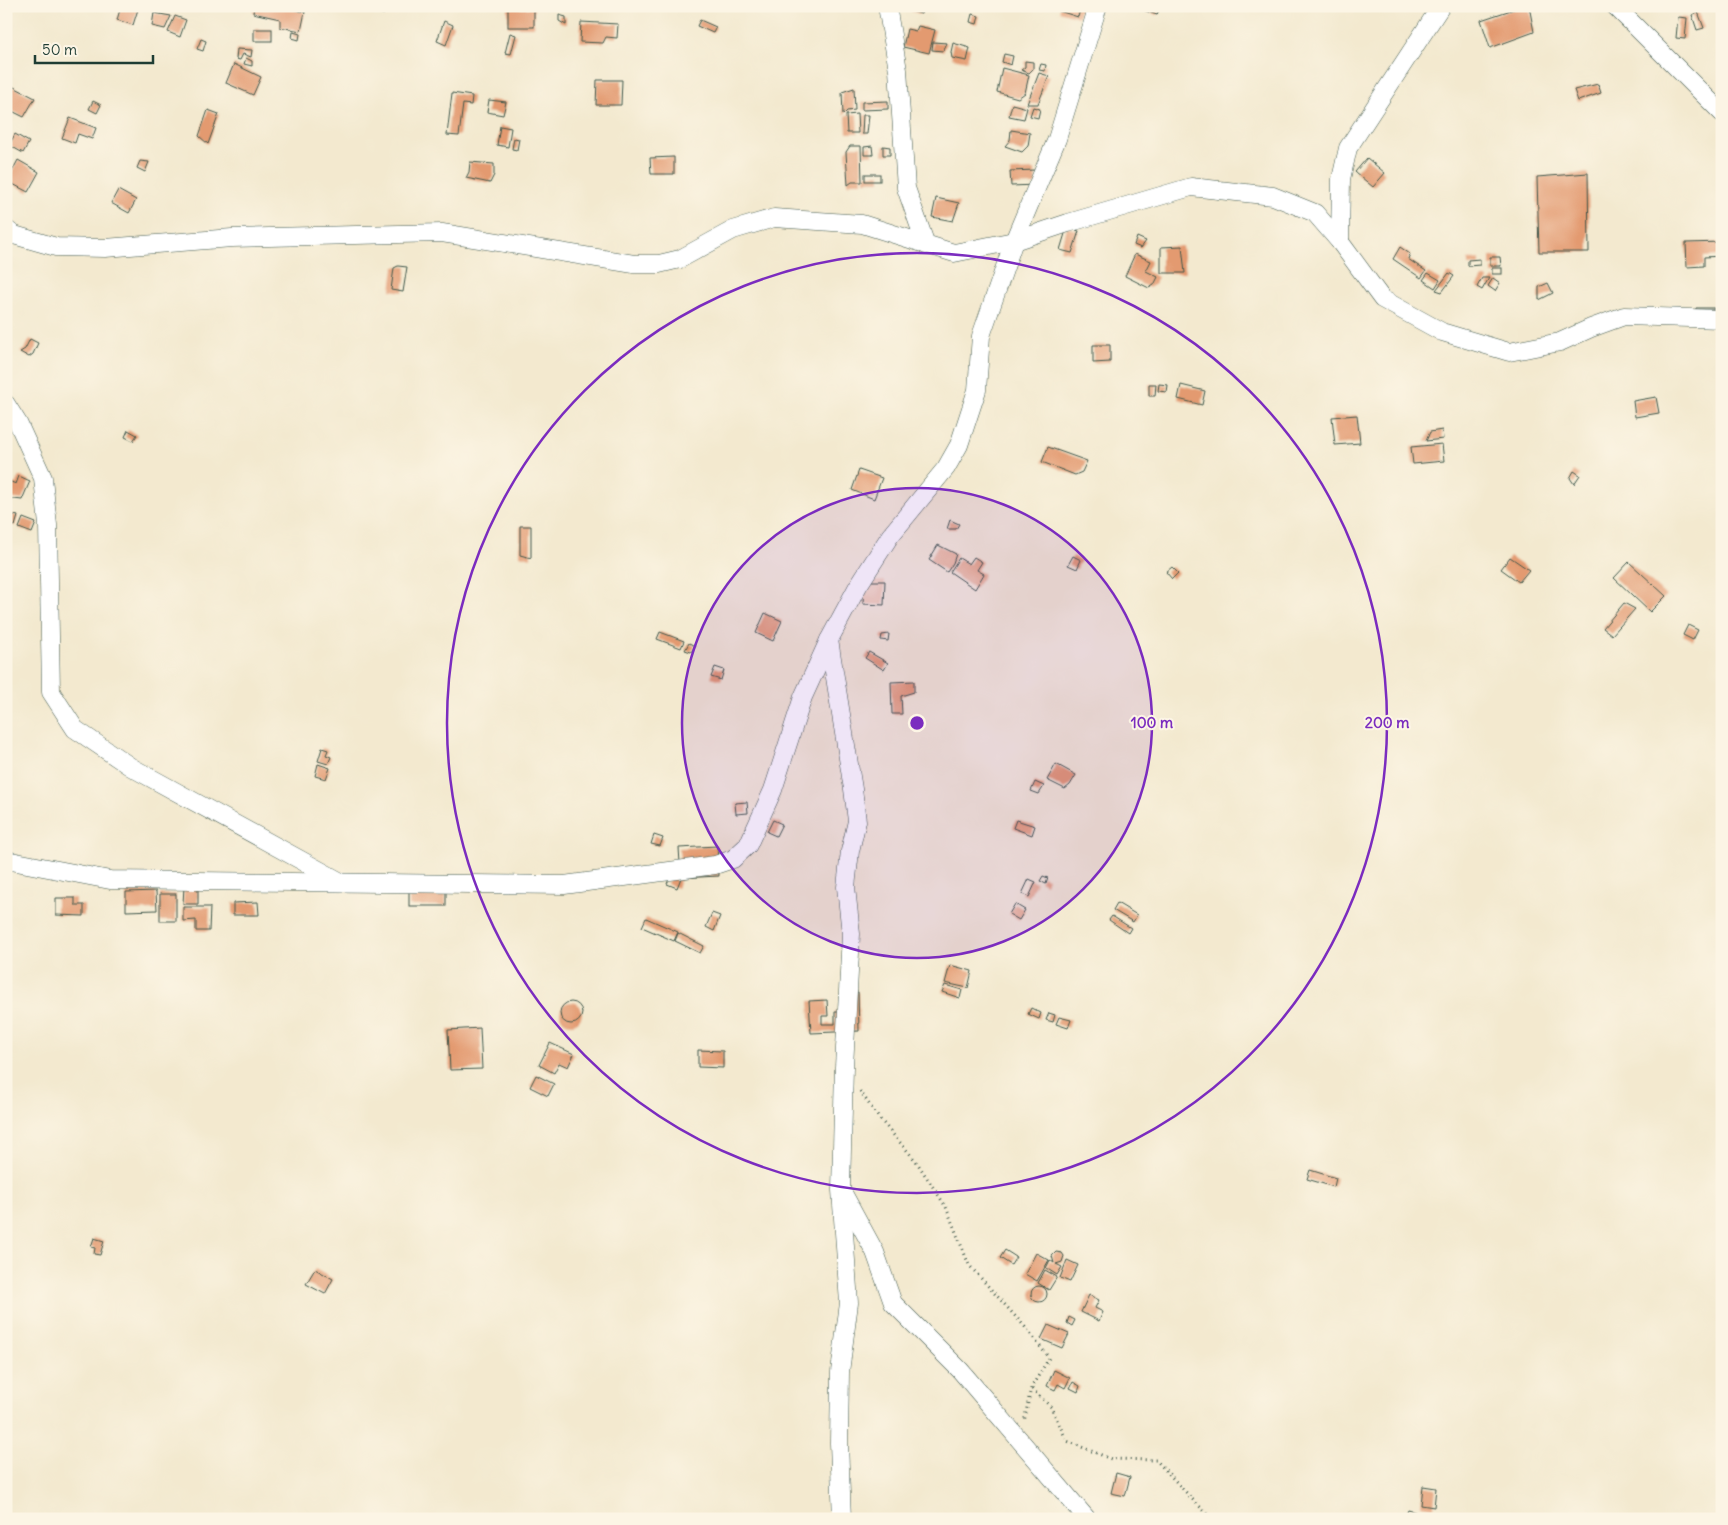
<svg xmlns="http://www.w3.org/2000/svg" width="1728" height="1525" font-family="Delius,sans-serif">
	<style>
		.building { fill: #e39a70 }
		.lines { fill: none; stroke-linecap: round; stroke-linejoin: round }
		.minor-casing { stroke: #3f574b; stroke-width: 19 }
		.path { stroke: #3f574b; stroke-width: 3; stroke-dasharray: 1 4; stroke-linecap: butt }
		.minor { stroke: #fff; stroke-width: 18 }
		.ring { fill: none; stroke: #7b2cbf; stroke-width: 2.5 }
		.centre { fill: #7b2cbf; stroke: #fcf5e5; stroke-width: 2.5 }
		.ring-label { font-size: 15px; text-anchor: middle; font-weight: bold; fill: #7b2cbf; stroke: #fcf5e5; stroke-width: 4; stroke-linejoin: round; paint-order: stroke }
	</style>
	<rect width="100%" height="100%" fill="#fcf5e5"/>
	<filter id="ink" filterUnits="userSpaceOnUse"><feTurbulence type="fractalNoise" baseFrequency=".02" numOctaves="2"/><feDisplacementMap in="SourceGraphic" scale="10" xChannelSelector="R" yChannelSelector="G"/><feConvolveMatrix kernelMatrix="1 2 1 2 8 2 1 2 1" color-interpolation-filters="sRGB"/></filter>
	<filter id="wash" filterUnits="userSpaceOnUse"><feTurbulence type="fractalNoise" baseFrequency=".0096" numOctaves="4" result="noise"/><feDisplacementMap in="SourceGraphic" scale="20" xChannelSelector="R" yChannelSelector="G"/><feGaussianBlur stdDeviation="1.12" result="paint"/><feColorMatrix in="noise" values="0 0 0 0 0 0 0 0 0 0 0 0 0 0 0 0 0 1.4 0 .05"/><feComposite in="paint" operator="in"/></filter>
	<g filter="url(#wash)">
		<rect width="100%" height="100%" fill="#f3e9cf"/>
		<g id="blocks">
			<g class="building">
				<polygon points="121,6 139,6 133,25 117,20"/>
				<polygon points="254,6 279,6 305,12 301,31 280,27 280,19 253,13"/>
				<polygon points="353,6 384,6 384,14 353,10"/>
				<polygon points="913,6 924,6 921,14 911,11"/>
				<polygon points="1061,6 1081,6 1078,17 1059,11"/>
				<polygon points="1144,6 1160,6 1157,15 1143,10"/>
				<polygon points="1523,6 1529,6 1534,32 1490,48 1481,20"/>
				<rect x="508" y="8" width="26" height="19"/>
				<polygon points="1698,12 1704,28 1697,30 1692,15"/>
				<polygon points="154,13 171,16 165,29 152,26"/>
				<polygon points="972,14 979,16 977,24 970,22"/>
				<polygon points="559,15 566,17 566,25 559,21"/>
				<polygon points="175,16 186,20 180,37 168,32"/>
				<polygon points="1678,17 1687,18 1685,39 1676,38"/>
				<polygon points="700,20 716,27 713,33 697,26"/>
				<polygon points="444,21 453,25 446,45 437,41"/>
				<polygon points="581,22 618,24 617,38 606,37 603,43 580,42"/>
				<polygon points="918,26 935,30 929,53 903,47 907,29 916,31"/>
				<rect x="254" y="29" width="18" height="12"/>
				<polygon points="293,32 300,34 299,40 292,38"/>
				<polygon points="510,33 516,35 511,54 505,53"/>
				<polygon points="201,39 206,41 203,51 197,49"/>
				<polygon points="933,42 947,43 943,51 932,50"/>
				<polygon points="953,43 970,48 967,61 952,58 951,52"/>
				<polygon points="237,49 252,50 251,57 243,54 240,60 236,59"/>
				<polygon points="1004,54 1013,56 1011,65 1002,62"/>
				<polygon points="246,58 252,61 252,66 244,64"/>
				<polygon points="1025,61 1033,62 1033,69 1029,73 1021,70 1025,67"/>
				<polygon points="234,64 261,77 253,95 226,83"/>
				<polygon points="1041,64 1046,65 1045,71 1039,70"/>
				<polygon points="1002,68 1029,75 1025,93 1018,98 997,92"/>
				<polygon points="1039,73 1049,76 1038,104 1027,104"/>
				<polygon points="597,80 622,80 621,105 596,105"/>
				<polygon points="8,84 35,98 24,117 8,109 12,102 6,99 6,87"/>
				<polygon points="1598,84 1601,93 1578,101 1574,90"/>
				<polygon points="854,88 855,110 847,111 843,115 842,92"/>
				<polygon points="452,93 472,96 471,105 463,104 459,136 447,135"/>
				<polygon points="489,100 506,102 503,115 487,112"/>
				<polygon points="93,101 101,105 97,113 89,109"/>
				<polygon points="888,101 888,109 862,110 862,102"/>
				<polygon points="1012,104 1027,108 1024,119 1009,116"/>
				<polygon points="1033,107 1040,109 1038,118 1030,116"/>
				<polygon points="208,110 219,114 208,144 199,136"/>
				<polygon points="857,114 858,133 847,133 846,115"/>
				<polygon points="863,115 869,115 867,134 862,134"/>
				<polygon points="70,118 96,128 92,139 78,134 75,143 62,138"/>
				<polygon points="500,126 511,128 508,147 497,145"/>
				<polygon points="1011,130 1030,133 1028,146 1022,152 1005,146 1010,140"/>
				<polygon points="15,134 29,142 23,153 9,145"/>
				<polygon points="514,138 519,139 517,150 512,149"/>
				<polygon points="850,146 861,146 862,182 852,182 848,185 846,152"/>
				<polygon points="872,146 873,155 864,155 864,147"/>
				<polygon points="883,146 890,147 890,155 883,155"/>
				<polygon points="674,157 674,174 651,174 650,158"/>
				<polygon points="1367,158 1385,173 1373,187 1355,172"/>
				<polygon points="18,160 39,172 28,192 7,181"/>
				<polygon points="140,161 149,162 145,172 137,168"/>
				<polygon points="470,162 494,164 494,175 490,183 466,178 469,172"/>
				<polygon points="1035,170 1036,185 1011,186 1010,171"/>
				<polygon points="1588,173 1589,252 1539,252 1537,177"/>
				<rect x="865" y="174" width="15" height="7"/>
				<polygon points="118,190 136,200 129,213 111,203"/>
				<polygon points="936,198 959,203 953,221 932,217"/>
				<polygon points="1067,227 1079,231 1072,253 1060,250"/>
				<polygon points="1137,237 1146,241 1141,248 1134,245"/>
				<polygon points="1722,242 1722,256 1704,257 1704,266 1687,267 1686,243"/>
				<polygon points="1182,246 1185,273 1161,273 1161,247"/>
				<polygon points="1400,247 1410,254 1408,259 1426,271 1421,278 1393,259"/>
				<polygon points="1135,254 1151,261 1146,271 1158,277 1154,285 1149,288 1125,276"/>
				<polygon points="1490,257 1500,257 1501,266 1490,266"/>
				<polygon points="1480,259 1480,265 1468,266 1468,260"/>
				<polygon points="398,266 407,267 403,292 391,290 394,268"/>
				<rect x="1492" y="268" width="10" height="6"/>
				<polygon points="1428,273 1440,280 1435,288 1423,280"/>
				<polygon points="1449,273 1454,276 1442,292 1436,290"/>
				<polygon points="1482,278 1489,278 1482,290 1477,287"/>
				<polygon points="1493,278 1500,283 1495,291 1488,286"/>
				<polygon points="1548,283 1553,293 1539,300 1539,287"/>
				<polygon points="1696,308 1714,308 1713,316 1696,315"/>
				<polygon points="30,339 38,343 33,354 29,357 20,352 25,349"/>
				<polygon points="1093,345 1110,345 1110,362 1093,363"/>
				<polygon points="1149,384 1156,384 1155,396 1149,396"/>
				<polygon points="1159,384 1168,385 1167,392 1158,391"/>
				<polygon points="1181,385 1205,391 1202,405 1178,399"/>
				<polygon points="1656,397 1659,413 1635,417 1633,401"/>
				<polygon points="1357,415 1360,443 1335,445 1332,417"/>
				<polygon points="128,430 137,435 133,441 125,437"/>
				<polygon points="1442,430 1443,439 1426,441 1430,432"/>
				<polygon points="1442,444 1444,461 1413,464 1411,447"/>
				<polygon points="1048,447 1087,461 1082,472 1075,475 1042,462"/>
				<polygon points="859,470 882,478 874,499 852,490"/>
				<polygon points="1574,471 1580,475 1574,484 1570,478"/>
				<polygon points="19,476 30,481 22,500 6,498 6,480 16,484"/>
				<polygon points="7,513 18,516 15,526 6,523"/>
				<polygon points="23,518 36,523 32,533 19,528"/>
				<polygon points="950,520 959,524 956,529 947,529"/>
				<polygon points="520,526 531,526 531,558 520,555"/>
				<polygon points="938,545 956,554 953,563 947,572 929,560"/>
				<polygon points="1073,556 1081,560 1077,569 1068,565"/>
				<polygon points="974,557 982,562 977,570 984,574 975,589 950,572 959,558 969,564"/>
				<polygon points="1510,557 1529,570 1519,582 1501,569"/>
				<polygon points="1629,562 1666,596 1650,612 1614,578"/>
				<polygon points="1172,567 1178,573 1172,579 1166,572"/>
				<polygon points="864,581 885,581 884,605 863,604"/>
				<polygon points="1624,603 1635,609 1612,635 1603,628"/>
				<polygon points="765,613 782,621 773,641 756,633"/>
				<polygon points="1688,625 1698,630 1693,640 1683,635"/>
				<polygon points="660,632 684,641 681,648 657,639"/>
				<polygon points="889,634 888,641 881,640 882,635"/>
				<polygon points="689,643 695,646 691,652 685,650"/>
				<polygon points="869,652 888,663 884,670 865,658"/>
				<polygon points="715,667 724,670 721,680 711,677"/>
				<polygon points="914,681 914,692 901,696 902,714 892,714 891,682"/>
				<polygon points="322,748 328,750 326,755 331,757 328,764 318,761"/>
				<polygon points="318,764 330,768 326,779 315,776"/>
				<polygon points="1056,764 1076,775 1070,785 1065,789 1047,780"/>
				<polygon points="1035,782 1044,786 1039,794 1031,791"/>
				<polygon points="747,802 748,813 736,814 735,803"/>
				<polygon points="773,820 782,824 776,836 767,832"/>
				<polygon points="1016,820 1035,826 1032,835 1013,828"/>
				<polygon points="654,835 663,838 660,846 651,844"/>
				<polygon points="717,846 719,876 681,878 677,888 667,884 671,874 681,878 679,848"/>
				<polygon points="1043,876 1048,878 1046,884 1040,881"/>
				<polygon points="1029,879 1036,882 1029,897 1022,894"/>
				<polygon points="184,886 198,887 198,904 183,904"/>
				<polygon points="156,891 157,910 126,911 126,892"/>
				<rect x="409" y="891" width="37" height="15"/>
				<rect x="160" y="894" width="16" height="27"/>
				<polygon points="56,898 75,898 75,905 84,905 84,916 56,915"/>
				<polygon points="258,902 259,915 233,915 233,903"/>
				<polygon points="1117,903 1137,915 1133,922 1113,910"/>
				<polygon points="1015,904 1025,910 1019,920 1009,914"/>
				<polygon points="183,907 210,907 209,931 196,931 196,920 183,921"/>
				<polygon points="712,913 720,916 714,931 706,927"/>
				<polygon points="1112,916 1131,928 1128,933 1109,920"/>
				<polygon points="646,918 678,932 674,941 642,927"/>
				<polygon points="678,933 704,946 700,953 675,941"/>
				<polygon points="950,965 972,971 968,988 945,983"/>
				<polygon points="945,985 962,990 960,998 942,992"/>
				<polygon points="858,992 859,1031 811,1033 809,1001 827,1000 828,1016 822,1016 822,1024 835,1024 835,1012 846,1012 845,993"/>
				<circle cx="571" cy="1013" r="11"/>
				<polygon points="1031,1008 1041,1013 1039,1019 1028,1014"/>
				<polygon points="1049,1013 1055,1015 1053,1022 1046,1020"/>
				<polygon points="1059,1017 1071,1020 1068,1028 1056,1024"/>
				<polygon points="480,1028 482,1069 450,1070 448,1030"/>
				<polygon points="550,1043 574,1054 568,1067 559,1063 554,1073 539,1065"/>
				<polygon points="698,1050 723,1051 723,1068 698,1067"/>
				<polygon points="536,1075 554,1084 548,1096 530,1087"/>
				<polygon points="1310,1170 1336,1178 1334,1187 1307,1179"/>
				<polygon points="94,1238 104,1241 100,1255 94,1254 95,1248 91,1247"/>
				<polygon points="1005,1250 1016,1257 1011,1265 1000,1258"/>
				<polygon points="1056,1252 1062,1253 1064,1256 1062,1262 1056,1264 1062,1267 1057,1275 1046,1268 1050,1260 1054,1263 1052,1256"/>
				<polygon points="1036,1253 1049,1260 1037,1281 1025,1274"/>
				<polygon points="1067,1260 1078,1265 1070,1282 1060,1278"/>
				<polygon points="315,1269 333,1279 325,1294 306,1284"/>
				<polygon points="1045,1270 1057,1277 1049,1290 1038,1283"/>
				<circle cx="1039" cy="1294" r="8"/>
				<polygon points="1089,1295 1099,1300 1095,1308 1103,1312 1099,1321 1081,1312"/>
				<polygon points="1069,1317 1075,1320 1072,1326 1067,1323"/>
				<polygon points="1048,1325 1069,1334 1062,1348 1041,1339"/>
				<polygon points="1054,1370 1070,1378 1065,1388 1058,1384 1055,1390 1047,1386"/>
				<polygon points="1073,1382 1080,1386 1078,1392 1070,1388"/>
				<polygon points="1116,1473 1130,1477 1125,1496 1111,1493"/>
				<polygon points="1423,1486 1436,1488 1434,1507 1421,1505"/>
				<polygon points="1408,1510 1415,1512 1413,1519 1404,1519"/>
			</g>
		</g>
	</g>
	<g filter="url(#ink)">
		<use href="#blocks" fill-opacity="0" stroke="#3f574b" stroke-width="1"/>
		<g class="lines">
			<defs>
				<g id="minor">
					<polyline points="887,6 898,70 906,188 926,245"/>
					<polyline points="1615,6 1722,113"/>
					<polyline points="6,229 14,235 56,247 105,248 232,238 442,233 634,264 659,264 680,259 733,230 774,218 862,224 954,253 1014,241 1068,223 1191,187 1273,196 1315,213 1340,242 1382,299 1442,332 1509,352 1560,342 1591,328 1624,316 1722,319"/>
					<polyline points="1340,242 1341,179 1348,148 1441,6"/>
					<polyline points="6,404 18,423 43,478 48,525 51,692 75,729 131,767 339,881"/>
					<polyline points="829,640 853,789 857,821 850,851 846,887 851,934 844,1067 841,1190 849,1303 840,1372 839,1443 842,1519"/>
					<polyline points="6,860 110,880 564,885 715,865 733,859 748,845 773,790 803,697 829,640 858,586 890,536 946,468 959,445 977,390 981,336 1014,241 1057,139 1098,6"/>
					<polyline points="844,1195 875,1252 893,1303 960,1370 1087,1519"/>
				</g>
			</defs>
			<use href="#minor" class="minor-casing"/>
			<g class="path">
				<polyline points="860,1091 878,1117 916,1161 946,1207 969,1265 1025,1327 1049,1358 1031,1388 1024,1422"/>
				<polyline points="1032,1389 1051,1407 1067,1441 1111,1459 1156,1460 1194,1501 1213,1519"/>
			</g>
			<use href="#minor" class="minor"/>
		</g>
	</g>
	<circle cx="917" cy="723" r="235" fill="#7b2cbf" fill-opacity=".12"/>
	<g class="ring">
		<circle cx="917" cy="723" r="235"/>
		<circle cx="917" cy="723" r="470"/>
	</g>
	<circle cx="917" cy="723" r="8" class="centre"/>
	<g class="ring-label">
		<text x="1152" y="728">100 m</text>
		<text x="1387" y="728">200 m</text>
	</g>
	<rect width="1728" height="1525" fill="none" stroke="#fcf5e5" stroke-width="25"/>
	<path d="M35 55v8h118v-8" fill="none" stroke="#1f3d34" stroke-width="2.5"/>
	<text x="42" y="55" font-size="15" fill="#1f3d34" stroke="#fcf5e5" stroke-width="4" paint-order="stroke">50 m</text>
</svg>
